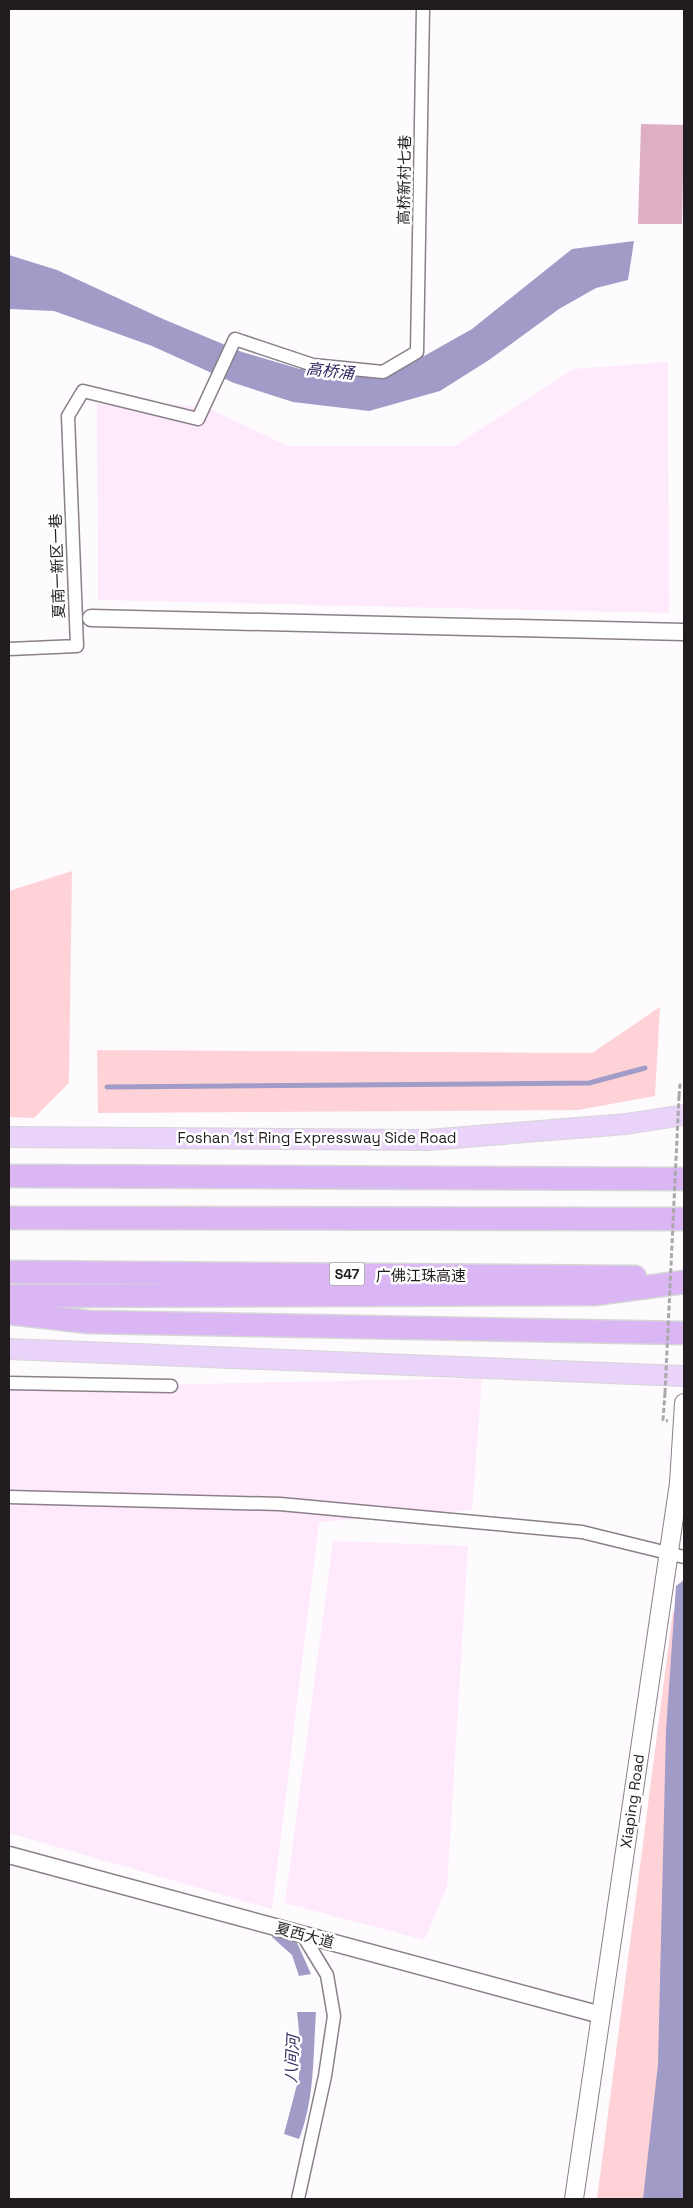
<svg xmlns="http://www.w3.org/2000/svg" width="693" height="2208" font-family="'Space Grotesk','Noto Sans SC',sans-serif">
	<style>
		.built { fill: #ffeafc }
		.green { fill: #ffd2d8 }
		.water { fill: #a19bc7 }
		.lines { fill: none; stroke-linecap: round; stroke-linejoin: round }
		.stream { stroke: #a19bc7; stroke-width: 5 }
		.building { fill: #deaec4 }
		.minor-casing { stroke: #8b7f89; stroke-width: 15 }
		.tertiary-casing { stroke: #8b7f89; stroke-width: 19 }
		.secondary-casing { stroke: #8b7f89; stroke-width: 20 }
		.primary-casing { stroke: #d7d6d7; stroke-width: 22 }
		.motorway-casing { stroke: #d7d6d7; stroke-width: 25 }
		.path { stroke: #aba8ab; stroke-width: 3; stroke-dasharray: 5 2.5; stroke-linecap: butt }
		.minor { stroke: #fff; stroke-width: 12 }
		.tertiary { stroke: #fff; stroke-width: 16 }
		.secondary { stroke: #fff; stroke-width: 18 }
		.primary { stroke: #e9d3f9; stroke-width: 20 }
		.motorway { stroke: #dab6f5; stroke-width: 22 }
		.path-bridge { stroke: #aba8ab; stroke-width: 3; stroke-dasharray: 5 2.5; stroke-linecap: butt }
		.labels { text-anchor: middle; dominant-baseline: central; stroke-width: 5; stroke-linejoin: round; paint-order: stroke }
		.shield { fill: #fff; stroke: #646063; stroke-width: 1 }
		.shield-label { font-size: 14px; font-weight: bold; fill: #211c20 }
		.street-label { font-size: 15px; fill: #211c20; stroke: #fff }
		.water-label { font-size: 16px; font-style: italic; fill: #362a61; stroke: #fff }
	</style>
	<rect width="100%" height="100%" fill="#fdfbfd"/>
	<g class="built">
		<polygon points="668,362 669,613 98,600 97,404 204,406 287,446 455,446 573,369"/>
		<polygon points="482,1378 472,1510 319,1522 272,1909 9,1833 9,1388"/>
		<polygon points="333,1541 468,1546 447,1887 424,1940 285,1903"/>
	</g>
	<g class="green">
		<polygon points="72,871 69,1083 34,1118 9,1117 9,891"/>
		<polygon points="660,1007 655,1096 578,1110 98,1113 97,1050 592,1053"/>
		<polygon points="673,1611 684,1611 684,2199 597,2199"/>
	</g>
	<g class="water">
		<polygon points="634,241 628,280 596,288 559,309 489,360 440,391 369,411 293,402 234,383 152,346 54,311 9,309 9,255 57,270 163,319 242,352 300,369 358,372 417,360 472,329 572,249"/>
		<polygon points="684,1580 684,2199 643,2199 658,2064 666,1730 676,1586"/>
		<polygon points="276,1930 295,1938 311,1974 299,1976 292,1955 272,1937"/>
		<path d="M297,2012H316C313,2054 315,2099 299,2139L284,2134L299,2077L300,2040Z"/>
	</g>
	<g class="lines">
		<polyline class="stream" points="107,1087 589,1083 645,1068"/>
	</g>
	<polygon class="building" points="641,124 684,125 682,224 638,224"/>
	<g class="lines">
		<defs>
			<g id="minor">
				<polyline points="9,649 77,646 68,416 83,391 198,419 235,339 313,365 383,372 417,352 423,9"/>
				<polyline points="9,1383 171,1386"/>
				<polyline points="9,1497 280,1504 582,1532 684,1557"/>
				<polyline points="298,2199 325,2076 334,2016 327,1975 302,1934"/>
			</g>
			<g id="tertiary">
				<polyline points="91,618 684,632"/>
				<polyline points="9,1855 601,2015"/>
			</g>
			<polyline id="secondary" points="574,2199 679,1483 684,1403"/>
			<g id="primary">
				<polyline points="9,1137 428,1140 626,1124 684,1115"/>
				<polyline points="9,1349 684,1376"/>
			</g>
			<g id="motorway">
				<polyline points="9,1176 684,1179"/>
				<polyline points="9,1218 684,1219"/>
				<polyline points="9,1272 635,1277"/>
				<polyline points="9,1296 594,1294 684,1282"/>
				<polyline points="9,1313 89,1322 684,1333"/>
			</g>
		</defs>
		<use href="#minor" class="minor-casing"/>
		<use href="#tertiary" class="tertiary-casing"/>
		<use href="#secondary" class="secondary-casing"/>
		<use href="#primary" class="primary-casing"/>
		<use href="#motorway" class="motorway-casing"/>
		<g class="path">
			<polyline points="679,1096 680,1085 684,1084"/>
			<polyline points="665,1393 663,1420 668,1421"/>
		</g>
		<use href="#minor" class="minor"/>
		<use href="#tertiary" class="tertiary"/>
		<use href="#secondary" class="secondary"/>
		<use href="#primary" class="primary"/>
		<use href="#motorway" class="motorway"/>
		<polyline class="path-bridge" points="665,1393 679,1096"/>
	</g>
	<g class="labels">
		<rect class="shield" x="329.5" y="1262.5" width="35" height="23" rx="4"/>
		<g class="shield-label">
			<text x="347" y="1274">S47</text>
		</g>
		<g class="street-label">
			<text transform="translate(404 180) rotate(-89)">高桥新村七巷</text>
			<text transform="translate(57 566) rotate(-92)">夏南一新区一巷</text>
			<text x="317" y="1137">Foshan 1st Ring Expressway Side Road</text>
			<text x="421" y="1275">广佛江珠高速</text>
			<text transform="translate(632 1801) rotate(-82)">Xiaping Road</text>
			<text transform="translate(305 1935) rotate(15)">夏西大道</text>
		</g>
		<g class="water-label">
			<text transform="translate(330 371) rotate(6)">高桥涌</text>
			<text transform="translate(292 2059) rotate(-87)">八间河</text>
		</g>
	</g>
	<rect width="693" height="2208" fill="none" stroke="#211c20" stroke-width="20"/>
</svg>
